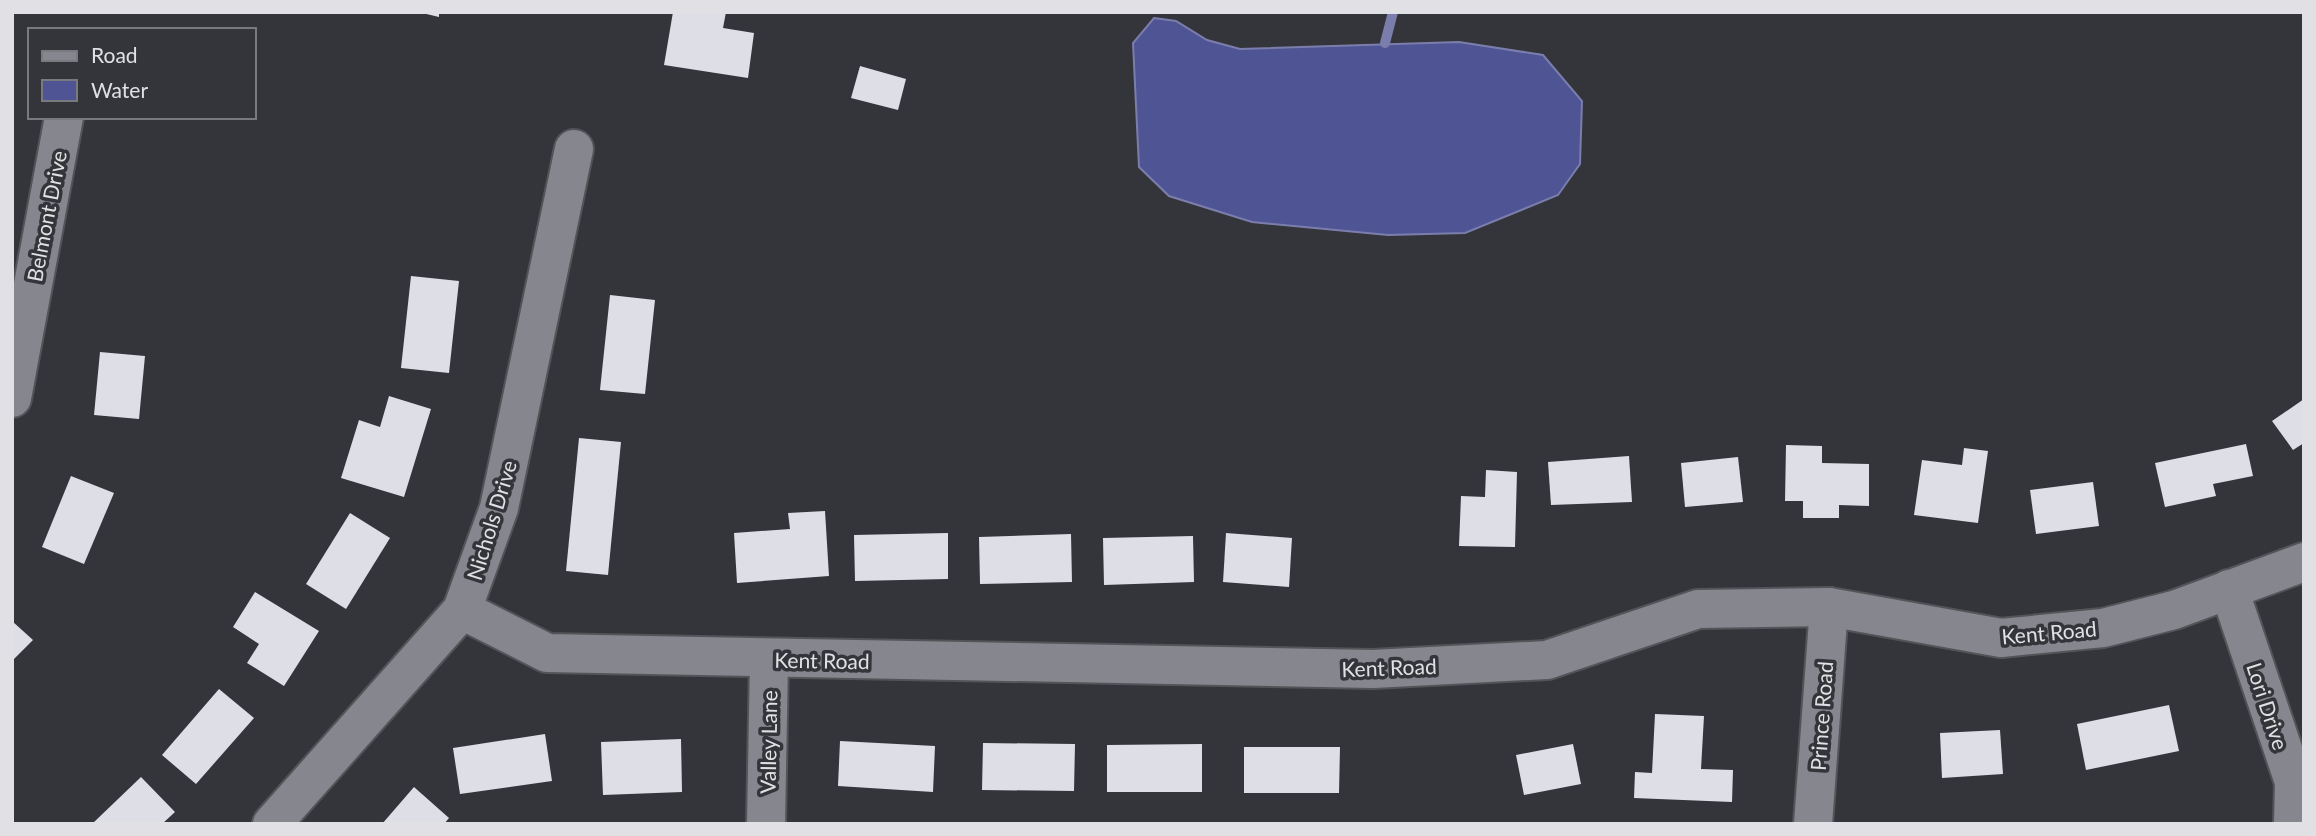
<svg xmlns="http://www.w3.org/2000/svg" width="2316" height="836" font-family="Lato,sans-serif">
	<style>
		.water { fill: #4f5494; stroke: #7b7eac; stroke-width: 2 }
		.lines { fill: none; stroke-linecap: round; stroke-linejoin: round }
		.stream { stroke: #7b7eac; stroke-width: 10 }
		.building { fill: #dedfe6 }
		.minor-casing { stroke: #535458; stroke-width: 42 }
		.minor { stroke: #86878e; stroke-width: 38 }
		.labels { text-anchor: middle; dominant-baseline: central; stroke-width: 7; stroke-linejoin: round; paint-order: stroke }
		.street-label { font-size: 21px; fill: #e1e1e5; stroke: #34353a }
	</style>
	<rect width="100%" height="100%" fill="#34353a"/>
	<polygon class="water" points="1154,18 1176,21 1207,40 1240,49 1459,42 1543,55 1582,101 1580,164 1558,195 1465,233 1388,235 1252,222 1169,196 1139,167 1133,43"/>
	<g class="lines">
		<polyline class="stream" points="1385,43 1393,12"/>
	</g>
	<g class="building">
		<polygon points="418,12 439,12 439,17"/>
		<polygon points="673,12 726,12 723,28 754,33 748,78 664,65"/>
		<polygon points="860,66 906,79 898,110 851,98"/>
		<polygon points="411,276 459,281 449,373 401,368"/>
		<polygon points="610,295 655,300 645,394 600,390"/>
		<polygon points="100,352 145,356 139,419 94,415"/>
		<polygon points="389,396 431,409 404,497 341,478 359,420 380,427"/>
		<polygon points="2304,399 2304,443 2293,450 2272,421"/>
		<polygon points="579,438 621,442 608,575 566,571"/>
		<polygon points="2246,444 2253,476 2213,484 2216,496 2165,507 2155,463"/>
		<polygon points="1786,445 1822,446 1822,463 1869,464 1869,506 1839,505 1839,518 1803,518 1803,501 1785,501"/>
		<polygon points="1964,448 1988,451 1978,523 1914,515 1922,460 1962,465"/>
		<polygon points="1629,456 1632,502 1551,505 1548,462"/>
		<polygon points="1738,457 1743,502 1685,507 1681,463"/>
		<polygon points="1486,470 1517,472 1515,547 1459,546 1461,496 1485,497"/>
		<polygon points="71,476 114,493 84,564 42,547"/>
		<polygon points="2093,482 2099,526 2036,534 2030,490"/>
		<polygon points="825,511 829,576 737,583 734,533 790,529 788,513"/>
		<polygon points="350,513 390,538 346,609 306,584"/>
		<polygon points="948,533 948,579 855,581 854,535"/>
		<polygon points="1226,533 1292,538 1289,587 1223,582"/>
		<polygon points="1071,534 1072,582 980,584 979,537"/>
		<polygon points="1193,536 1194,582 1104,585 1103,538"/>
		<polygon points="255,592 319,631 284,686 247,663 259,644 233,627"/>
		<polygon points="12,621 33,640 12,661"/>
		<polygon points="219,689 254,718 196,784 162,755"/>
		<polygon points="2169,705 2179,751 2086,770 2077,724"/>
		<polygon points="1655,714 1704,716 1701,769 1733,770 1732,802 1634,798 1635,772 1652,773"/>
		<polygon points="2000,730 2003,774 1942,778 1940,733"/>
		<polygon points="545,734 552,781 460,794 453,748"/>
		<polygon points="681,739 682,792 603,795 601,742"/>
		<polygon points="840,741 935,746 933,792 838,786"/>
		<polygon points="983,743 1075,744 1074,791 982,790"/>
		<polygon points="1202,744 1202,792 1107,792 1107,745"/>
		<polygon points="1573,744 1581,784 1524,795 1516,755"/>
		<polygon points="1244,747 1340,747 1339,793 1244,793"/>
		<polygon points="141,777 175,812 162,824 92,824"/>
		<polygon points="414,787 449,818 444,824 382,824"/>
	</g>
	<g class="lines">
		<defs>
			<g id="minor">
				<polyline points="12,398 64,117"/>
				<polyline points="2229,589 2294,782 2293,824"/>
				<polyline points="462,610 547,653 1373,669 1547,660 1698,609 1829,607 2001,638 2103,628 2174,610 2304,562"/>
				<polyline points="272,824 462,610 499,508 574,149"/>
				<polyline points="766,824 769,660"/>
				<polyline points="1813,824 1829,607"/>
			</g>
		</defs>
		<use href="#minor" class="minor-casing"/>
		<use href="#minor" class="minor"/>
	</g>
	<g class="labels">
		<g class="street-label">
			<text transform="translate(46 216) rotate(-79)">Belmont Drive</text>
			<text transform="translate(491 520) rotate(-73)">Nichols Drive</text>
			<text transform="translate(2049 632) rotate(-5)">Kent Road</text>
			<text transform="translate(822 660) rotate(1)">Kent Road</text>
			<text transform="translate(1389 667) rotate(-2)">Kent Road</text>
			<text transform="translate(2268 706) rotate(72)">Lori Drive</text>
			<text transform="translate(1821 716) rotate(-86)">Prince Road</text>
			<text transform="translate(768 742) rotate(-89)">Valley Lane</text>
		</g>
	</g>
	<rect width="2316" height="836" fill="none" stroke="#e1e1e5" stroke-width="28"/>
	<rect x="28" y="28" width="228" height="91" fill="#34353a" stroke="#797a7e" stroke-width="2"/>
	<rect x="42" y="51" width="35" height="10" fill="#86878e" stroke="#797a7e" stroke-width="2"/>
	<text x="91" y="63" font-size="21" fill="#e1e1e5">Road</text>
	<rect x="42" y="80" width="35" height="21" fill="#4f5494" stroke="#797a7e" stroke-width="2"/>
	<text x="91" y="98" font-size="21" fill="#e1e1e5">Water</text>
</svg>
